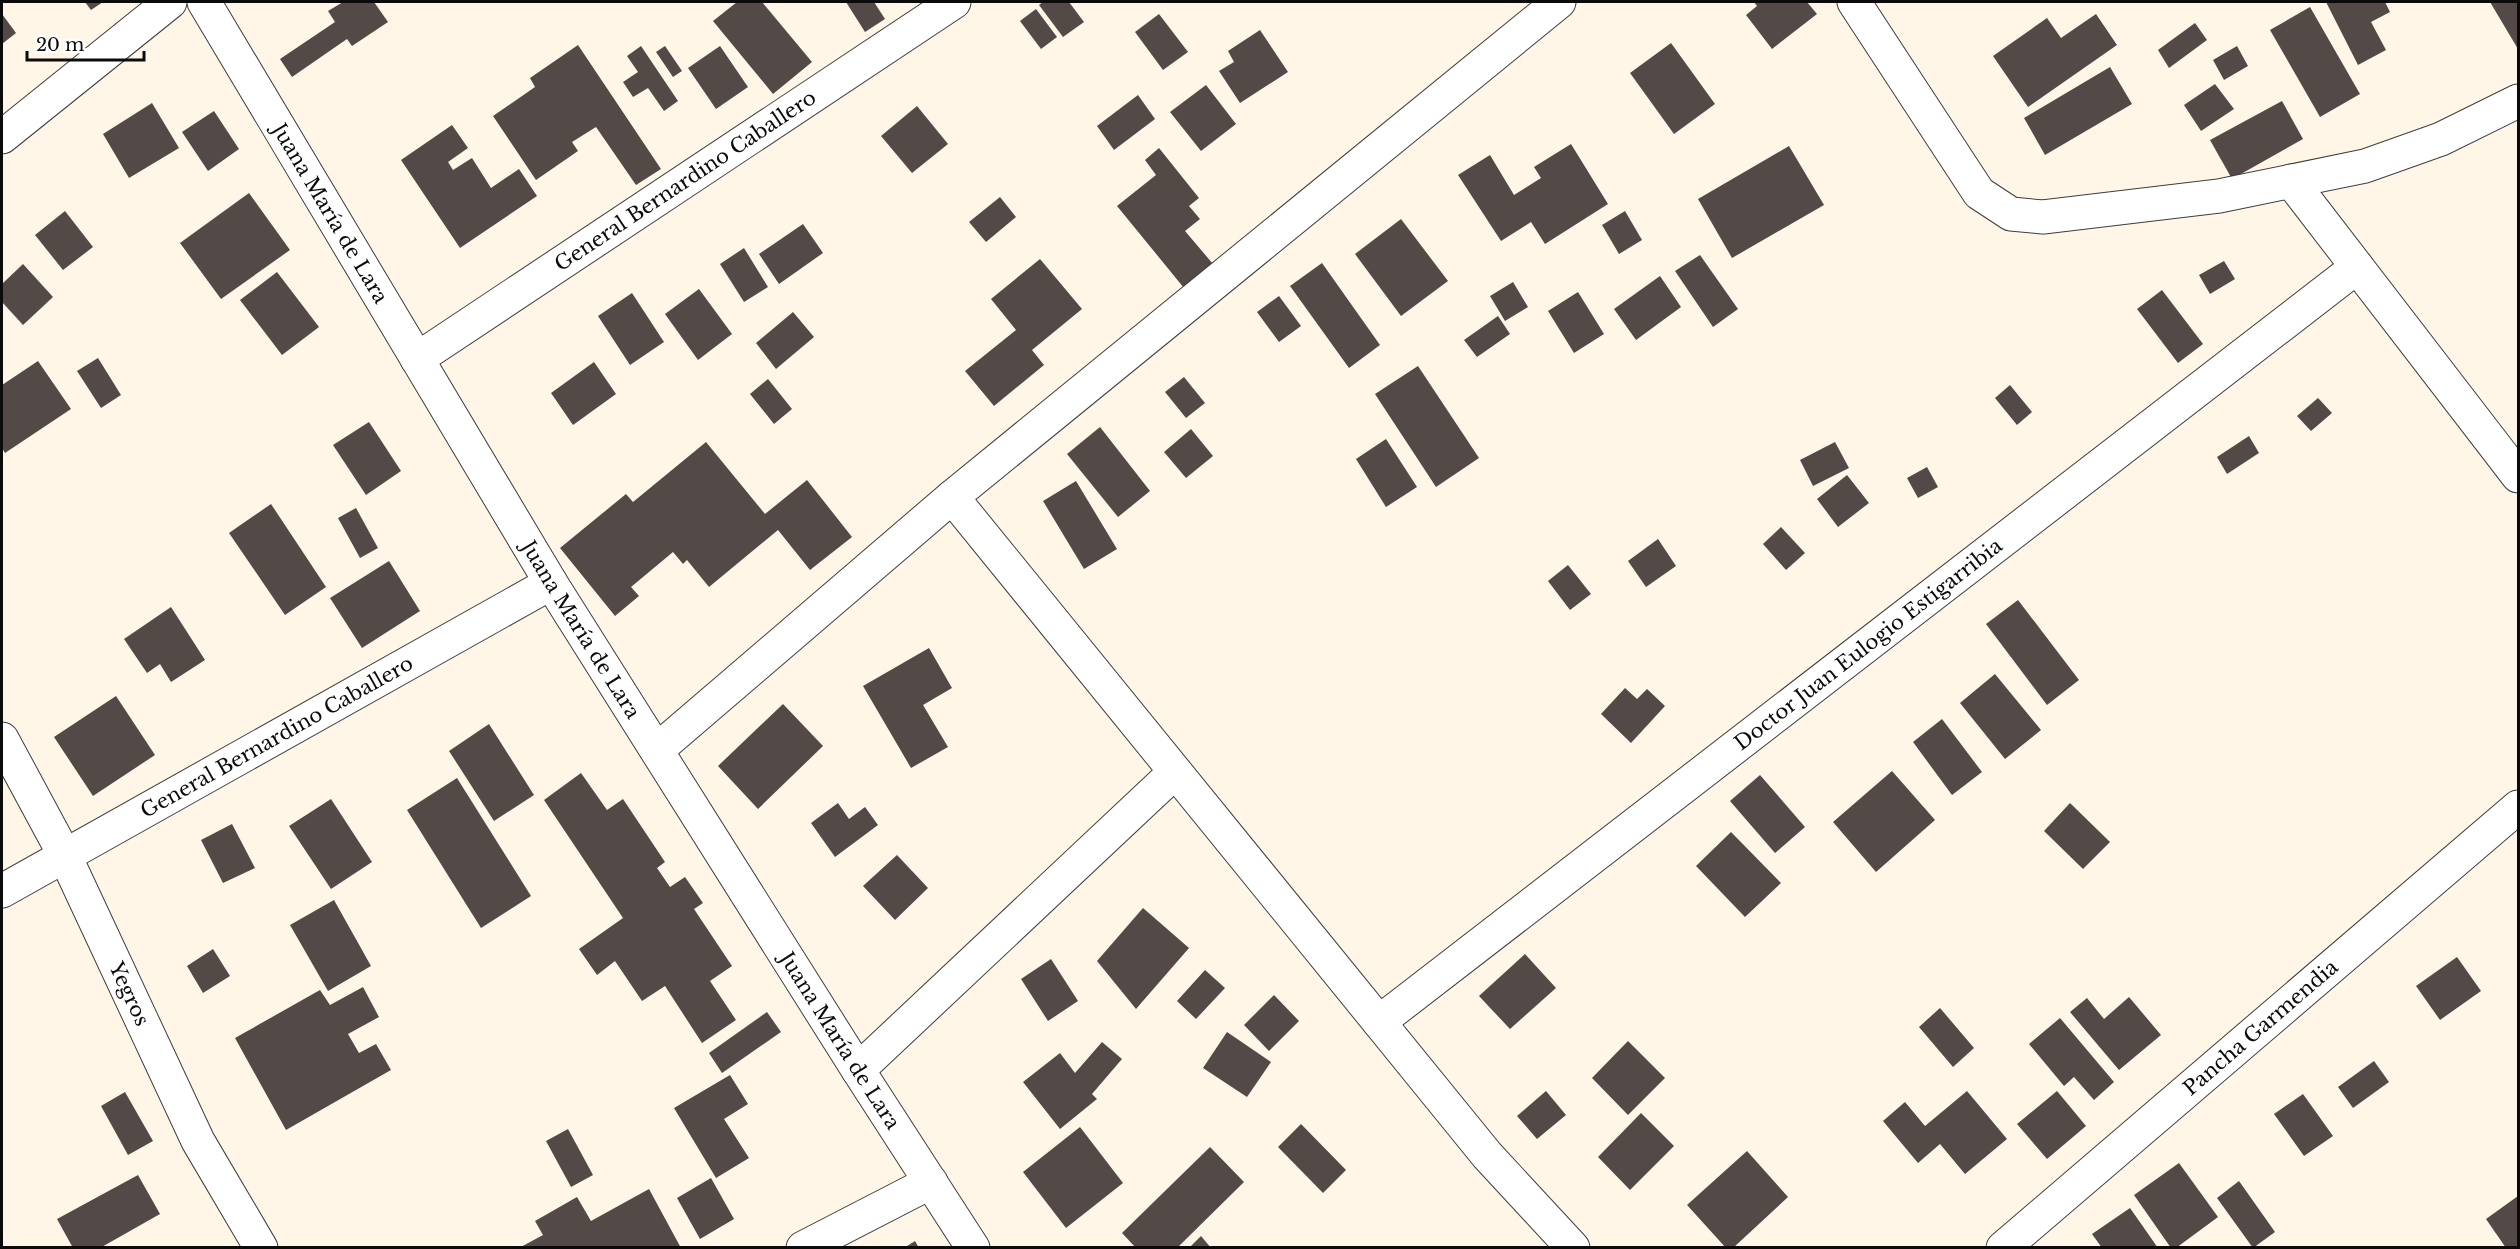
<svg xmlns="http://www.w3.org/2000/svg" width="2520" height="1249" font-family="'Libre Baskerville',serif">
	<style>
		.building { fill: #534947 }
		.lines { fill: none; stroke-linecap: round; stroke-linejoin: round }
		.minor-casing { stroke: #3e3e3e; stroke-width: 35 }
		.minor { stroke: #fff; stroke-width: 33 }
		.labels { text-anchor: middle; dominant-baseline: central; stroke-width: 6; stroke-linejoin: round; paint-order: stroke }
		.street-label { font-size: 20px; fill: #0b0b0b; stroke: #fff }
	</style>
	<rect width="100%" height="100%" fill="#fff6e8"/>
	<g class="building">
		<polygon points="85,2 103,2 91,10"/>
		<polygon points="343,2 374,2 388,22 352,46 347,39 292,77 280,59 335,22 328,11"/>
		<polygon points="737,2 762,2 812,62 773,94 713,21"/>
		<polygon points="846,2 874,2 885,19 865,32"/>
		<polygon points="1043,2 1069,2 1084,22 1063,37 1039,5"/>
		<polygon points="1754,2 1807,2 1817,14 1772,49 1746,15 1757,6"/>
		<polygon points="2326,2 2385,2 2390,12 2371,22 2386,50 2358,65"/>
		<polygon points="2490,2 2518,2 2518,49"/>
		<polygon points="2310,7 2360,94 2320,117 2270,30"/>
		<polygon points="1036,9 1057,37 1041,49 1020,21"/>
		<polygon points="2,14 16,33 2,44"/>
		<polygon points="1159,14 1188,52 1163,70 1135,32"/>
		<polygon points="2096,14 2117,45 2028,107 1993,56 2047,18 2061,38"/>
		<polygon points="2195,23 2207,40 2169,68 2158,50"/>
		<polygon points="1260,30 1288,72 1240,103 1219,71 1234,62 1228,51"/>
		<polygon points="1671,43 1715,104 1674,134 1630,73"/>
		<polygon points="578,45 661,169 636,185 596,127 572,142 578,151 536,180 493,116 535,87 530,78"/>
		<polygon points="641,46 678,101 664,111 648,88 633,97 623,82 638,72 627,56"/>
		<polygon points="665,46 682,71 673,77 656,52"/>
		<polygon points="720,46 748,87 716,109 688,68"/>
		<polygon points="2237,46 2248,66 2224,80 2213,60"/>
		<polygon points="2110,67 2132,104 2045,155 2024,118"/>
		<polygon points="2215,84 2234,109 2201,131 2184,105"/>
		<polygon points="1206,85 1236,124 1201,151 1170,112"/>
		<polygon points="1138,95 1155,119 1114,150 1097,126"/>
		<polygon points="2282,101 2303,139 2232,179 2210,140"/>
		<polygon points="152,103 179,148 129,178 103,134"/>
		<polygon points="917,106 948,144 912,173 881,136"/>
		<polygon points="214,111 239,149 208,171 182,132"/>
		<polygon points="452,125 468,148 448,162 453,170 472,158 491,188 519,169 537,196 460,248 401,160"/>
		<polygon points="1571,144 1608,204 1545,244 1531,222 1501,241 1458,175 1490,155 1514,195 1541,178 1534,167"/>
		<polygon points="1789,146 1824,205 1732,258 1698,199"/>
		<polygon points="1159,148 1199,198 1189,206 1200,219 1185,231 1213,264 1184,288 1117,206 1156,175 1145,160"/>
		<polygon points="249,193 290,250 221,299 180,243"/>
		<polygon points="1000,197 1016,217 986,242 969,222"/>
		<polygon points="65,211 93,247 63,270 35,235"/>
		<polygon points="1625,211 1642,240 1619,254 1602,225"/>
		<polygon points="1401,219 1448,281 1401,316 1355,254"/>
		<polygon points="803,224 823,253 779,284 759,254"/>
		<polygon points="744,248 768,287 744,302 720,264"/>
		<polygon points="1700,255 1738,309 1713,327 1675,271"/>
		<polygon points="1040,259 1082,309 1032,350 1044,365 994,406 965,371 1016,330 991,299"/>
		<polygon points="2224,261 2235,279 2210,294 2199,275"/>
		<polygon points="1322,263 1380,345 1349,368 1290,286"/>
		<polygon points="23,264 53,297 23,325 2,302 2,284"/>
		<polygon points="277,272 319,327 282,355 240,300"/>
		<polygon points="1660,276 1681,307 1636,340 1614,309"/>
		<polygon points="1513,282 1528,307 1505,321 1490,296"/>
		<polygon points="699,289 732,334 698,360 665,314"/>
		<polygon points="2162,290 2203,344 2178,363 2137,309"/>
		<polygon points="1578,292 1604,334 1574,353 1548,311"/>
		<polygon points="632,293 664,342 630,365 598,316"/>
		<polygon points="1279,296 1301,326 1279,342 1257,312"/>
		<polygon points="793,312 814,337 776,369 756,343"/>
		<polygon points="1498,316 1510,334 1477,357 1464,340"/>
		<polygon points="98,358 121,395 101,408 77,371"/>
		<polygon points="38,361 71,409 5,453 2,448 2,385"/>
		<polygon points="594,362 616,394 573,425 551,393"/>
		<polygon points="1418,366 1479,458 1436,487 1375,394"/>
		<polygon points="1184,377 1205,403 1186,418 1165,392"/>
		<polygon points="768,379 792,409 774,424 750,394"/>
		<polygon points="2010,385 2032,412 2017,425 1995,398"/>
		<polygon points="2318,398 2332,413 2311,431 2297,416"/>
		<polygon points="369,422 401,471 366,495 333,445"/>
		<polygon points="1100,427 1150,491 1118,517 1067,454"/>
		<polygon points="1191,429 1213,456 1186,478 1164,452"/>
		<polygon points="2249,436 2259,453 2227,474 2217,457"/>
		<polygon points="1386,439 1417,487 1386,507 1356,459"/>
		<polygon points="706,442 765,514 807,480 852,537 810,570 778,530 709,587 687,560 683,564 673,552 631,587 639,596 615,616 560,548 626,494 633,502"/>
		<polygon points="1835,442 1849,468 1813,486 1800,460"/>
		<polygon points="1927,467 1938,487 1918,498 1907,478"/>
		<polygon points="1847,475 1869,503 1838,527 1817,499"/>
		<polygon points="1076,481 1117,549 1084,569 1043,501"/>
		<polygon points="271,504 326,587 285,615 229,533"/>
		<polygon points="356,508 378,548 360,558 338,518"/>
		<polygon points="1781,527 1805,553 1786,570 1763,544"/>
		<polygon points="1658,539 1676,566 1646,587 1628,561"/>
		<polygon points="389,561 420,611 362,648 330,598"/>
		<polygon points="1568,565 1591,594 1570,610 1548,581"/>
		<polygon points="2018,600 2079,680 2047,705 1986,624"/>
		<polygon points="171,607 205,660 171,682 160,664 147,673 124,639"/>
		<polygon points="929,648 952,688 923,705 948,747 911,768 863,686"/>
		<polygon points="1995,674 2041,730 2005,759 1960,703"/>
		<polygon points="1625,688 1637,699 1647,689 1665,706 1631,743 1601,714"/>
		<polygon points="116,696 155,755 93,796 54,737"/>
		<polygon points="783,704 823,746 758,809 718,766"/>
		<polygon points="1942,719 1982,772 1952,795 1913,742"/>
		<polygon points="489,724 534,795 494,821 449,751"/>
		<polygon points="1892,771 1935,820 1876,872 1833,822"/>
		<polygon points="581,773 607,810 623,799 665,862 657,868 670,887 685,877 703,903 694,909 732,966 710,981 736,1020 702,1043 665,986 642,1001 615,961 597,975 579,949 623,918 544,800"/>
		<polygon points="1760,775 1805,827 1775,853 1730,801"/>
		<polygon points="457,778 531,896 481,928 407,810"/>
		<polygon points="331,799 372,862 331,889 289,826"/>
		<polygon points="838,803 849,819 865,807 878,825 835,857 811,823"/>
		<polygon points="2070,803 2110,842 2083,869 2044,831"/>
		<polygon points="232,824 255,868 223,883 201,840"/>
		<polygon points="1731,832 1781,883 1745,917 1696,866"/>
		<polygon points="897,855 928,888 895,920 863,886"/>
		<polygon points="334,900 371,966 328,991 290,925"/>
		<polygon points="1143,908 1189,948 1136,1009 1097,961"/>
		<polygon points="213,949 230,976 203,993 187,966"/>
		<polygon points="1525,954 1556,988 1510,1029 1479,996"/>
		<polygon points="2457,957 2481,991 2440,1020 2416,986"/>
		<polygon points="1051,959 1078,1001 1048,1021 1021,979"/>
		<polygon points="1205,970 1225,988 1196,1019 1177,1001"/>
		<polygon points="363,987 379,1017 348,1034 359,1053 376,1044 391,1070 286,1130 235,1038 320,990 330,1005"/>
		<polygon points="1274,995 1299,1021 1269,1051 1244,1025"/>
		<polygon points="2129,997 2161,1035 2119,1070 2070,1012 2087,998 2104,1019"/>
		<polygon points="1940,1008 1974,1048 1953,1067 1919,1027"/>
		<polygon points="767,1012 781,1032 722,1073 709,1053"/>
		<polygon points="2060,1018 2114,1082 2094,1100 2074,1077 2064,1086 2029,1044"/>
		<polygon points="1227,1032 1271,1062 1247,1097 1203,1068"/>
		<polygon points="1628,1041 1665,1078 1628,1115 1592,1078"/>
		<polygon points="1102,1042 1122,1059 1092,1094 1097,1099 1060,1129 1023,1082 1060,1053 1075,1073"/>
		<polygon points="2374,1061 2389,1082 2353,1108 2338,1087"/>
		<polygon points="730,1075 748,1104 724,1119 749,1158 716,1178 674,1108"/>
		<polygon points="1546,1091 1566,1115 1537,1139 1517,1116"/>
		<polygon points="1967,1091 2007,1139 1965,1174 1940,1144 1918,1163 1883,1121 1905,1102 1925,1126"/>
		<polygon points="2057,1091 2086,1126 2047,1159 2017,1124"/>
		<polygon points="125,1092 153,1141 128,1155 101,1106"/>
		<polygon points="2303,1094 2333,1136 2304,1156 2274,1114"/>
		<polygon points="1641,1113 1674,1146 1630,1190 1598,1157"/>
		<polygon points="1301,1124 1346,1170 1323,1193 1278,1147"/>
		<polygon points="1080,1127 1123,1183 1066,1228 1023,1172"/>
		<polygon points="568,1129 593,1175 571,1187 546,1141"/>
		<polygon points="1210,1147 1244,1182 1177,1248 1136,1248 1122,1233"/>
		<polygon points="1747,1151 1788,1197 1733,1248 1726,1248 1687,1205"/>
		<polygon points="2179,1163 2218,1217 2176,1248 2171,1248 2134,1195"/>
		<polygon points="138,1175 160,1214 100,1248 73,1248 57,1219"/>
		<polygon points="711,1178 734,1219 700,1239 677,1198"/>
		<polygon points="2239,1181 2275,1232 2253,1248 2217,1198"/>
		<polygon points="649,1189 681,1248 519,1248 543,1235 535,1221 577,1197 591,1221"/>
		<polygon points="2518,1196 2518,1248 2506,1248 2486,1219"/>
		<polygon points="2130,1208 2158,1248 2102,1248 2092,1234"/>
		<polygon points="1201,1236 1211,1248 1189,1248"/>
		<polygon points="915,1241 919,1248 904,1248"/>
	</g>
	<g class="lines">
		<defs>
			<g id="minor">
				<path id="s1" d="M204,2L551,583L858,1070L973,1248"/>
				<polyline points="1854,2 1979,193 2011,214 2043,217 2219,196 2365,166 2441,139 2518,101"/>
				<polyline points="2,137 170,2"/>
				<polyline points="2291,181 2518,476"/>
				<path id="s2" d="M417,359L954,2"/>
				<polyline points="952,497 1487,1155 1573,1248"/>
				<path id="s3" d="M2,739L64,854L198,1141L261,1248"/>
				<polyline points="657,750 952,497 1559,2"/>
				<path id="s4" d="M2,891L551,583"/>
				<path id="s5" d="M1379,1022L2357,267"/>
				<polyline points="858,1070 1175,772"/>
				<polyline points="803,1248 931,1182"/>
				<path id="s6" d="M2003,1248L2518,807"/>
			</g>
		</defs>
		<use href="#minor" class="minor-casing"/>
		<use href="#minor" class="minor"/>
	</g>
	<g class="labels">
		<g class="street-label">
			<text stroke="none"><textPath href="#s2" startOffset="322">General Bernardino Caballero</textPath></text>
			<text stroke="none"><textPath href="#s1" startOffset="246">Juana María de Lara</textPath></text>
			<text stroke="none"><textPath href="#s1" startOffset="732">Juana María de Lara</textPath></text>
			<text stroke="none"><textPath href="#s5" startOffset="618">Doctor Juan Eulogio Estigarribia</textPath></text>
			<text stroke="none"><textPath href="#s4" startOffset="315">General Bernardino Caballero</textPath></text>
			<text stroke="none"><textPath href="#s3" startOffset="285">Yegros</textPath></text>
			<text stroke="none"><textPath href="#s6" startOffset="339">Pancha Garmendia</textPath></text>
			<text stroke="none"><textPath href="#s1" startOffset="1218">Juana María de Lara</textPath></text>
		</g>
	</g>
	<rect width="2520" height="1249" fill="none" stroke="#0b0b0b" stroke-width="6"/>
	<path d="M27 51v9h117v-9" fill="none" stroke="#0b0b0b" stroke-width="3"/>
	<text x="36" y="51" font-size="18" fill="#0b0b0b" stroke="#ffffff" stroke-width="4.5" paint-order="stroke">20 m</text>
</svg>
